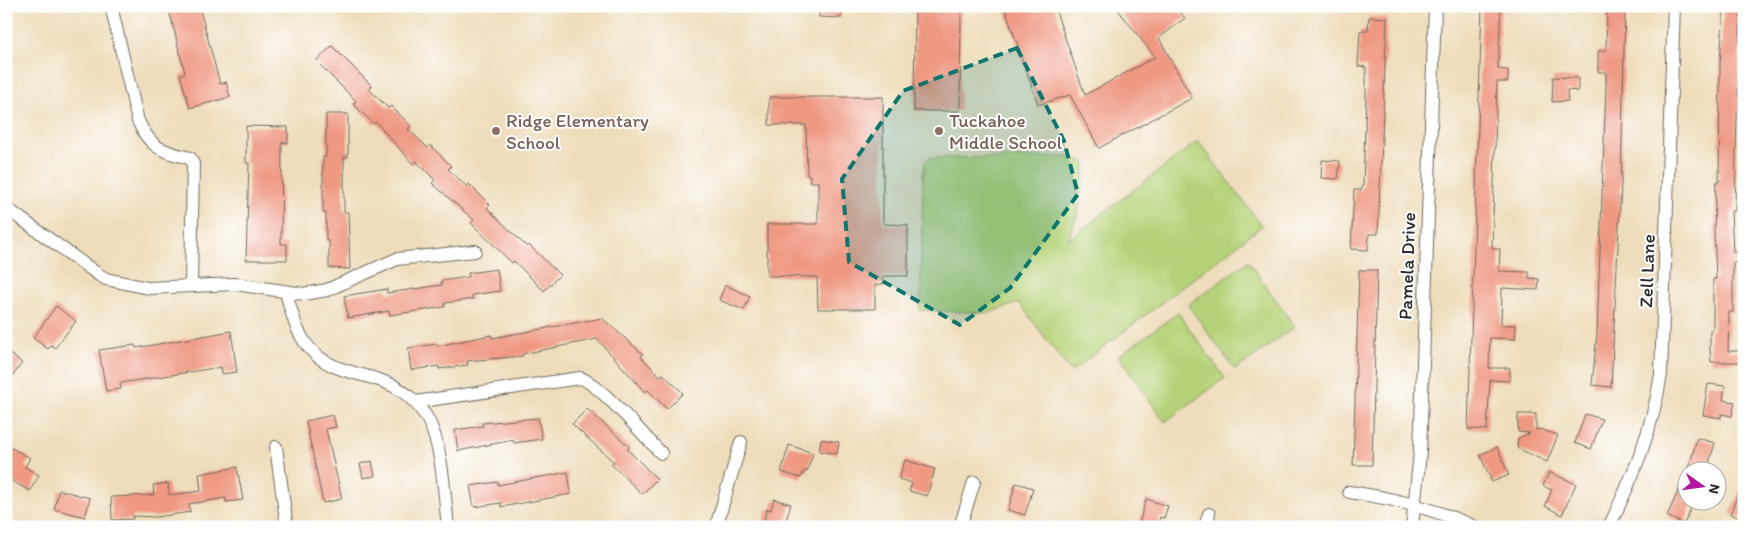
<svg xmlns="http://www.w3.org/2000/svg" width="1750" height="533" font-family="Itim,sans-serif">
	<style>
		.green { fill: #b6d278; stroke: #707e52 }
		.building { fill: #ef9983 }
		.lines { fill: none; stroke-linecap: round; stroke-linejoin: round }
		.minor-casing { stroke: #6f695d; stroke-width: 14 }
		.minor { stroke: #fff; stroke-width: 12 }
		.marked { fill: #0f766e; fill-opacity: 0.2; stroke: #0f766e; stroke-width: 4; stroke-dasharray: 10 6; stroke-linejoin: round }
		.education-dot { fill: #8d6e63; stroke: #fff; stroke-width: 2 }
		.labels { text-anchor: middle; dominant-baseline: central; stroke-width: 4; stroke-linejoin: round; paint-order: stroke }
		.education-label { font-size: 19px; fill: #785e54; stroke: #fff; text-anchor: start }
		.street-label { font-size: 19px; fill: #2b2b2b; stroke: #fff }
	</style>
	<rect width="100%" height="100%" fill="#fff"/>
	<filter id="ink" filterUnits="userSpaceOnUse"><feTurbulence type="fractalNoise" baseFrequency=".02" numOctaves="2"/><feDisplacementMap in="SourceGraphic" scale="10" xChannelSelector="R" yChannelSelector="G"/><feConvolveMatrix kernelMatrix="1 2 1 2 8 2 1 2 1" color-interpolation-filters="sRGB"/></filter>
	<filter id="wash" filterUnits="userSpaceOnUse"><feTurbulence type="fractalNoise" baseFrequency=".0096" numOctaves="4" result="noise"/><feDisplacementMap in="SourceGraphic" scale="20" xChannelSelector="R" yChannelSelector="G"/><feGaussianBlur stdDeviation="1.12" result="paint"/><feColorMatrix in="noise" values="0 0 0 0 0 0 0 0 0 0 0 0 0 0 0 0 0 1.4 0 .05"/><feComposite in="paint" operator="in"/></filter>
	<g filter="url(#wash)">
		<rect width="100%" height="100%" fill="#edb"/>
		<g class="green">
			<polygon points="1198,141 1262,226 1071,372 1019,303 988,313 920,310 923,176 925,162 929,158 1070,157 1086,163 1078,212 1068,240"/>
			<polygon points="1248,261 1295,327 1235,370 1188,305"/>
			<polygon points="1178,313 1225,378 1165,422 1118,356"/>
		</g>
		<g id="blocks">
			<g class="building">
				<polygon points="168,6 199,6 220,84 226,82 230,97 190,108 180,75 185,73"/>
				<polygon points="819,6 842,6 841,18 819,17"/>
				<polygon points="915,6 961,6 960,111 914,111"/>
				<polygon points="1004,6 1054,6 1085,95 1155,57 1115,6 1175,6 1185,18 1159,38 1192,98 1099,148 1070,95 1038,105"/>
				<polygon points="1482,6 1501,6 1498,69 1508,70 1508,82 1497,82 1492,249 1500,249 1499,271 1529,272 1529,278 1539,279 1538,290 1502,288 1501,325 1516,325 1515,339 1490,338 1489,368 1510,368 1510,381 1490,380 1487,430 1468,429"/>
				<polygon points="1607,6 1625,6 1621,185 1611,387 1592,385 1597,333 1606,86 1606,72 1598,72 1598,51 1606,51"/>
				<polygon points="1724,6 1741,6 1738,97 1744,97 1744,111 1737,111 1735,211 1731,211 1733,252 1744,252 1744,262 1733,263 1733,312 1729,312 1728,351 1744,351 1744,362 1711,362 1710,349 1710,330 1713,330 1713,279 1716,279 1714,230 1716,182 1719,182 1720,62"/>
				<polygon points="1369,17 1387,18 1378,234 1369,234 1368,250 1351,249 1354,190 1361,190 1363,186 1366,98 1366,67 1358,66 1360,31 1368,31"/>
				<polygon points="332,46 372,86 369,89 388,108 391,106 411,126 408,129 428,148 430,145 451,166 448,169 467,187 469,184 490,205 487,208 527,247 529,245 560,275 544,291 514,261 512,263 471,223 474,220 432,183 435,180 416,161 413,164 376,122 374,124 353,104 356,101 316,61"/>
				<polygon points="1553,77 1578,78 1578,91 1567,90 1568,101 1552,102"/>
				<polygon points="769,97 883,97 883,224 908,225 908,276 883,276 883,284 875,285 875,309 818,309 817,277 767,276 767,224 818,224 818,182 810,182 810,175 807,175 806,125 769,125"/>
				<polygon points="326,114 348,114 348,157 344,157 344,212 348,212 350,269 329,268 329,241 326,241 326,213 323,213 323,157 326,157"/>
				<polygon points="246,126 288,127 288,143 282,142 281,244 287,244 287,260 246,260 249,163 246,163"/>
				<polygon points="1322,160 1340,161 1338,179 1321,178"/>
				<polygon points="497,269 500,291 472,295 473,299 445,303 445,307 390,315 389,311 348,318 344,296 387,289 387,293 442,285 441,281 469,277 468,273"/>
				<polygon points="1359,270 1377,270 1372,465 1353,465"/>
				<polygon points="725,285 750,296 744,310 719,300"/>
				<polygon points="56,306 76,321 55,348 51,345 48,349 33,338"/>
				<polygon points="602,318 643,354 641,357 660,376 663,374 683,393 667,409 648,390 645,392 597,339 522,354 523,356 467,361 468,365 439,369 439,366 411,370 408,348 436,344 437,346 491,335 492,338"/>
				<polygon points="231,331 237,372 222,374 221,367 120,383 121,389 106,391 99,350 135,345 136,348"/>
				<polygon points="6,351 22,363 6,385"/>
				<polygon points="1708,384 1725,386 1723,400 1735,402 1732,416 1721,414 1721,418 1703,415"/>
				<polygon points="587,409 630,447 627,449 657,479 642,494 611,464 614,462 572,424"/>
				<polygon points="1518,414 1536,414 1536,430 1539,429 1558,435 1547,462 1517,448 1518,438 1530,433 1518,432"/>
				<polygon points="1585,414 1602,419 1591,449 1575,443"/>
				<polygon points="333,415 336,427 326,429 342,499 323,503 306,421"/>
				<polygon points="538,418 542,439 514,443 513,440 458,451 455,430 483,426 482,423"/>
				<polygon points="1697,438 1715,443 1707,470 1689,468"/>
				<polygon points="821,439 839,442 837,454 819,451"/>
				<polygon points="6,445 30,458 25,467 39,475 30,491 6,478"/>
				<polygon points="789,445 813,453 807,472 804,471 801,478 781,472"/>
				<polygon points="1497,447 1509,475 1492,482 1480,455"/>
				<polygon points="905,460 935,469 927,496 909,491 912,483 899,479"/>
				<polygon points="372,461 375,476 363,478 360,464"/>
				<polygon points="237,467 243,500 226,502 226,498 189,504 190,512 157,517 133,516 133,519 112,520 111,497 154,495 153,485 168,483 169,495 201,491 199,474"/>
				<polygon points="1688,469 1688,500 1694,500 1684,524 1667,516"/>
				<polygon points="568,472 571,494 501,507 501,503 474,507 470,486 498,482 498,485"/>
				<polygon points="1549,472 1576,484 1562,515 1545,506 1552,490 1543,486"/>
				<polygon points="1744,480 1744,512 1741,518 1730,514"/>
				<polygon points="1016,483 1033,488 1025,515 1008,510"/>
				<polygon points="59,490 90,498 85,517 54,509"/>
				<polygon points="774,499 791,504 784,527 763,524 767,509 771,510"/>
				<polygon points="1146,499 1168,506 1164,518 1160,517 1157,527 1138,527"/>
			</g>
		</g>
	</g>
	<g filter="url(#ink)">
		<use href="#blocks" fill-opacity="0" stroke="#6f695d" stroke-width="1"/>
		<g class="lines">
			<defs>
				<g id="minor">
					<path d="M111,6L138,121C151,149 162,151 190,158L193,164L191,286"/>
					<polyline points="6,208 99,275 106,279 148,288 235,284 304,294 327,290 397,259 475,251"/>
					<path d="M286,292C292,314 297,338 315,354C348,383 391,367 423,412C443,439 444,494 448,527"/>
					<path d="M415,402L580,378C599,383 645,437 661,453"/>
					<polyline points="276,447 287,527"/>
					<path d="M1349,492C1393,498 1435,509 1475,527"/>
					<polyline points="716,527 741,442"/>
					<polyline points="960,527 974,482"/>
					<polyline points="1205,527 1209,514"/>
					<polyline points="1412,527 1420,453 1435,6"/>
					<path d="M1609,527C1634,474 1652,432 1661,374L1674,6"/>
				</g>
			</defs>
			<use href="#minor" class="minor-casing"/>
			<use href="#minor" class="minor"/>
		</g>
	</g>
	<path class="marked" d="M1017,48L1064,141L1078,194L1010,288L960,325L849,262L842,179L903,91Z"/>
	<g class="education-dot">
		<circle cx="496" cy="131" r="5"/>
		<circle cx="939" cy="131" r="5"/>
	</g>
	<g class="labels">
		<g class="education-label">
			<text x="506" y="120">Ridge Elementary<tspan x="506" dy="22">School</tspan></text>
			<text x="949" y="120">Tuckahoe<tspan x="949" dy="22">Middle School</tspan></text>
		</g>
		<g class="street-label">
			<text transform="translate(1407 266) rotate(-88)">Pamela Drive</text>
			<text transform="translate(1647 271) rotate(-88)">Zell Lane</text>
		</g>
	</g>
	<rect width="1750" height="533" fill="none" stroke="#fff" stroke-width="25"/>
	<g transform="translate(1702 486) rotate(104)"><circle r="24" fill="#ffffff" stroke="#aaaaaa"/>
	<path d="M0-4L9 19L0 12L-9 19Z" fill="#b5179e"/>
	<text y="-8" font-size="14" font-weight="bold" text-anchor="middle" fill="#2b2b2b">N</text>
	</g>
</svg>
